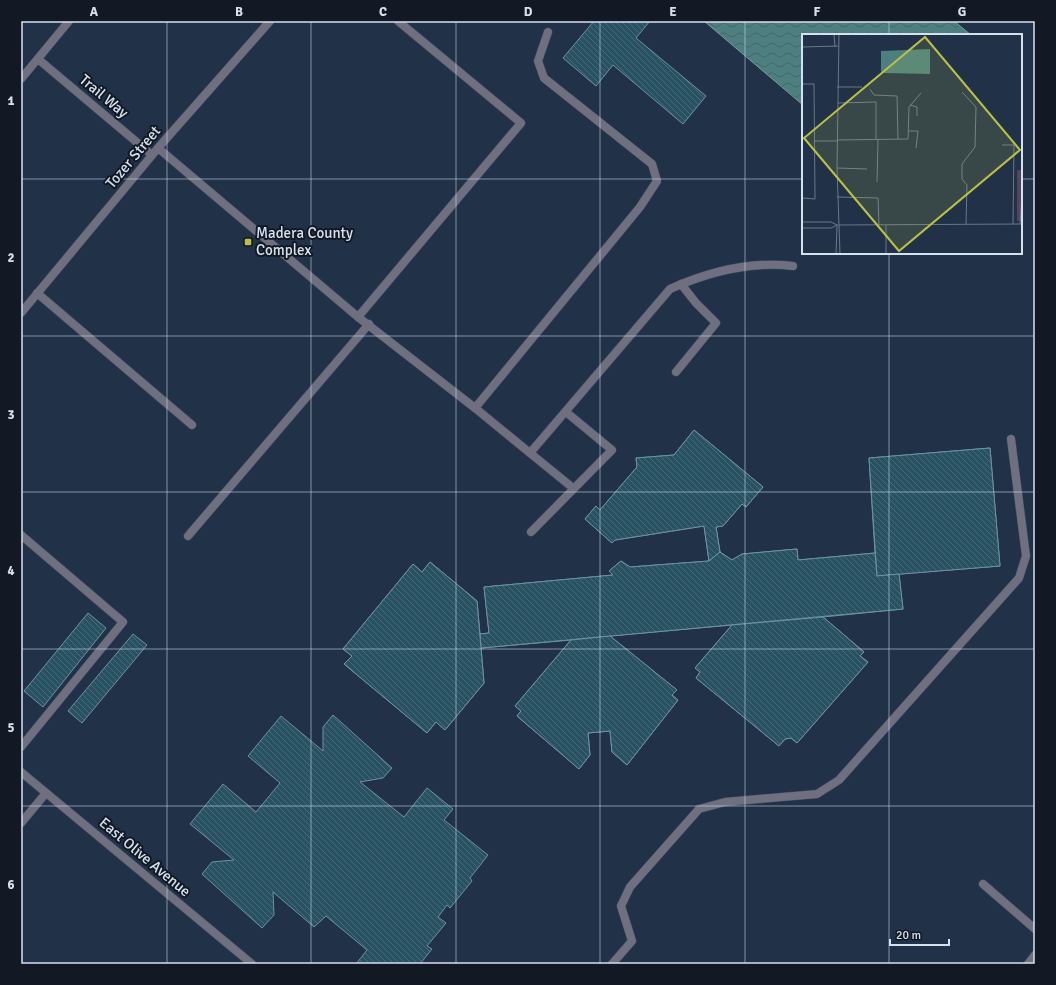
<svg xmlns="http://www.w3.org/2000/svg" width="1056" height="985" font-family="Signika,sans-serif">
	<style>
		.water { fill: url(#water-waves); stroke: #769ca2 }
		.building { fill: url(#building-back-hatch); stroke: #6d92a2 }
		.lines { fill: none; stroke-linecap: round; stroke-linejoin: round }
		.service-casing { stroke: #3e4e63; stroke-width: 9 }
		.minor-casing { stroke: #3e4e63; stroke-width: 9 }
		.tertiary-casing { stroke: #3e4e63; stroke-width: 9 }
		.service { stroke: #6f6f7f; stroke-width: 8 }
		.minor { stroke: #6f6f7f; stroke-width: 8 }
		.tertiary { stroke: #6f6f7f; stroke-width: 8 }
		.grid { fill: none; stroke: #d6e1f0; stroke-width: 1; stroke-opacity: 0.55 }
		.poi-dot { fill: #bbc045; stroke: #121924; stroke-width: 1.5 }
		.labels { text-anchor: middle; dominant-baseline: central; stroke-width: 4; stroke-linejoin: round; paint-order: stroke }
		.street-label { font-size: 15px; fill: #d6e1f0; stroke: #121924 }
		.poi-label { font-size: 15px; fill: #d6e1f0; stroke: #121924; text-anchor: start }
		.inset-road { fill: none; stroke: #69788b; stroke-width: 1 }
		.view { fill: #bbc045; fill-opacity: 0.15; stroke: #bbc045; stroke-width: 2 }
		.inset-edge { fill: none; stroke: #d6e1f0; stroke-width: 2 }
		.neatline { fill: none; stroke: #d6e1f0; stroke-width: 1.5 }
		.grid-label { font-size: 13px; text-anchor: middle; font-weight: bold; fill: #d6e1f0 }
	</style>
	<defs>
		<pattern id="water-waves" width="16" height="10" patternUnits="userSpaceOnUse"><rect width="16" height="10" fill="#4d7f81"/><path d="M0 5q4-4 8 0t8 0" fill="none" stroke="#48676a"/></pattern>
		<pattern id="building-back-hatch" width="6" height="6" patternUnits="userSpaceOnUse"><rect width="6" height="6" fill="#285162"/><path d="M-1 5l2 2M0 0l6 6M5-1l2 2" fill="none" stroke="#466a79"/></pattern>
	</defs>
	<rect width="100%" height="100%" fill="#213248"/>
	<polygon class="water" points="704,21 954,21 971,35 803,35 803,105"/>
	<g class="building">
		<polygon points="594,21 650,21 636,38 706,96 683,124 613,65 596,86 563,58"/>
		<polygon points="694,430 763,487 746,507 742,504 723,526 716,527 720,552 732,560 742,554 797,549 798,560 875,553 869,458 990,448 1000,566 899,574 903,609 823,617 864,652 860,656 868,662 797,743 791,738 785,739 779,746 696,678 700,672 695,668 732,625 610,636 677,690 672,695 678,700 627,765 612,752 610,731 588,733 590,755 579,769 517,716 521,711 515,706 571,640 481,648 484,683 445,730 436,722 427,733 344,664 352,656 343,649 413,564 422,572 430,562 477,601 480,634 489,633 484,587 613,575 609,571 621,561 630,567 709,561 704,526 615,540 612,543 585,519 596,506 600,510 637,467 636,458 674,455"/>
		<polygon points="694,430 763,487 746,507 742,504 723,526 716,527 720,552 709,561 704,526 615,540 612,543 585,519 596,506 600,510 637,467 636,458 674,455"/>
		<polygon points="990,448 1000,566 877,576 869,458"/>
		<polygon points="797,549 798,560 875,553 877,576 899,574 903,609 481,648 480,634 489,633 484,587 613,575 609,571 621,561 630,567 709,561 720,552 732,560 742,554"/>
		<polygon points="430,562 477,601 484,683 445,730 436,722 427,733 344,664 352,656 343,649 413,564 422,572"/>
		<polygon points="88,613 106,628 43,707 24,691"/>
		<polygon points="823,617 864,652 860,656 868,662 797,743 791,738 785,739 779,746 696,678 700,672 695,668 732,625"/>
		<polygon points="133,634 147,645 82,723 68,711"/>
		<polygon points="610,636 677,690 672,695 678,700 627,765 612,752 610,731 588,733 590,755 579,769 517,716 521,711 515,706 571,640"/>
		<polygon points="333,715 392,768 383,778 360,782 404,817 427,788 453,809 444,820 488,855 470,878 472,881 450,908 447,905 438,917 446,923 427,946 432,949 420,964 356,964 367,950 326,916 314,927 273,892 274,915 262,928 202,874 212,862 234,860 190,824 223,784 256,812 280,783 248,756 281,716 323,751 323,727"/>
	</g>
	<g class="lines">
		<defs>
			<g id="service">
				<path d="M158,148L358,317L475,408L530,453L670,289C708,272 752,261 793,266"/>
				<polyline points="37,293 192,425"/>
				<polyline points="358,317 521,123 398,21"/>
				<polyline points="676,372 716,323 696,303 681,284"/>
				<polyline points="475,408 640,207 657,181 652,164 544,78 538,61 548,32"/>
				<polyline points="530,453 573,488"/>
				<polyline points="531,532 612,450 566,412"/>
				<polyline points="21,535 123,622 21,747"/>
				<polyline points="188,536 369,324"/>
				<polyline points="21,823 46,793"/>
				<polyline points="983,884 1035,929"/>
				<polyline points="612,964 632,941 621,906 630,887 699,809 725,802 817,794 839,780 1019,578 1026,556 1011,439"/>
				<polyline points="1028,964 1035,955"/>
			</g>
			<g id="minor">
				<polyline points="38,59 152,155"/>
				<polyline points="21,79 69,21"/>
				<polyline points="21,772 252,964"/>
			</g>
			<polyline id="tertiary" points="21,313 158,148 270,21"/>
		</defs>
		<use href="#service" class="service-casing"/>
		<use href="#minor" class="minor-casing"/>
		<use href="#tertiary" class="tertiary-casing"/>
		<use href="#service" class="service"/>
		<use href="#minor" class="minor"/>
		<use href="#tertiary" class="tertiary"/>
	</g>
	<path class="grid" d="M167,21V964M311,21V964M456,21V964M600,21V964M745,21V964M889,21V35M21,179H803M1021,179H1035M889,253V964M21,336H1035M21,492H1035M21,649H1035M21,806H1035"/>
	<rect class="poi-dot" x="244" y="238" width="8" height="8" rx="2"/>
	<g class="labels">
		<g class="street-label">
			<text transform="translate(104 96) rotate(40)">Trail Way</text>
			<text transform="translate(133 157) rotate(-50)">Tozer Street</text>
			<text transform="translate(145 857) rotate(40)">East Olive Avenue</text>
		</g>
		<g class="poi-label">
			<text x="256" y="233">Madera County<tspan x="256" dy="17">Complex</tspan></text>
		</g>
	</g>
	<g transform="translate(802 34)">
		<rect width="220" height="220" fill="#213248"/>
		<path d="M215,136H220V187H215Z" fill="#55445e"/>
		<path d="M128,15V40L81,39L79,37V17Z" fill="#4d7f81"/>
		<path class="inset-road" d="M32,0L33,13M37,0L35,134L38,220M0,13L37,12M0,50H12L13,165L0,164M35,53H60M68,55L72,61L95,62L96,105M160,58L174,73L173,113L160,130V145L165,151L164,190M36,69L74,68V106M108,71L115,73V82M107,97H116L114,114M35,106L106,105L107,73L119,59M12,107H35M200,111H212L211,190M35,134L65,135M75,148L76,106M35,163L76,164L77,191M0,188H29L35,191L220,190M218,190L220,161M0,194H29L35,191M34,220L35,192M84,220V191"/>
		<path class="view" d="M123,3L218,116L97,217L2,104Z"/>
		<rect width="220" height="220" class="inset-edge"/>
	</g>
	<rect width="1056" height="985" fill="none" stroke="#121924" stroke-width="44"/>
	<path d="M890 939v6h59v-6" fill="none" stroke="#d6e1f0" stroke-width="2"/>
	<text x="896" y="939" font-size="12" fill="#d6e1f0" stroke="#121924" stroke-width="3" paint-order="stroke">20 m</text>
	<rect x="22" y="22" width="1012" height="941" class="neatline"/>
	<g class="grid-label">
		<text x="94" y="16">A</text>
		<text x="239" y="16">B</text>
		<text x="383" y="16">C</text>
		<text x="528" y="16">D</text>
		<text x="673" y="16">E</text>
		<text x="817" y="16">F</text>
		<text x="962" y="16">G</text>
		<text x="11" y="105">1</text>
		<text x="11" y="262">2</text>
		<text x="11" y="419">3</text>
		<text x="11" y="575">4</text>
		<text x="11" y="732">5</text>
		<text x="11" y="889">6</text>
	</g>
</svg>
